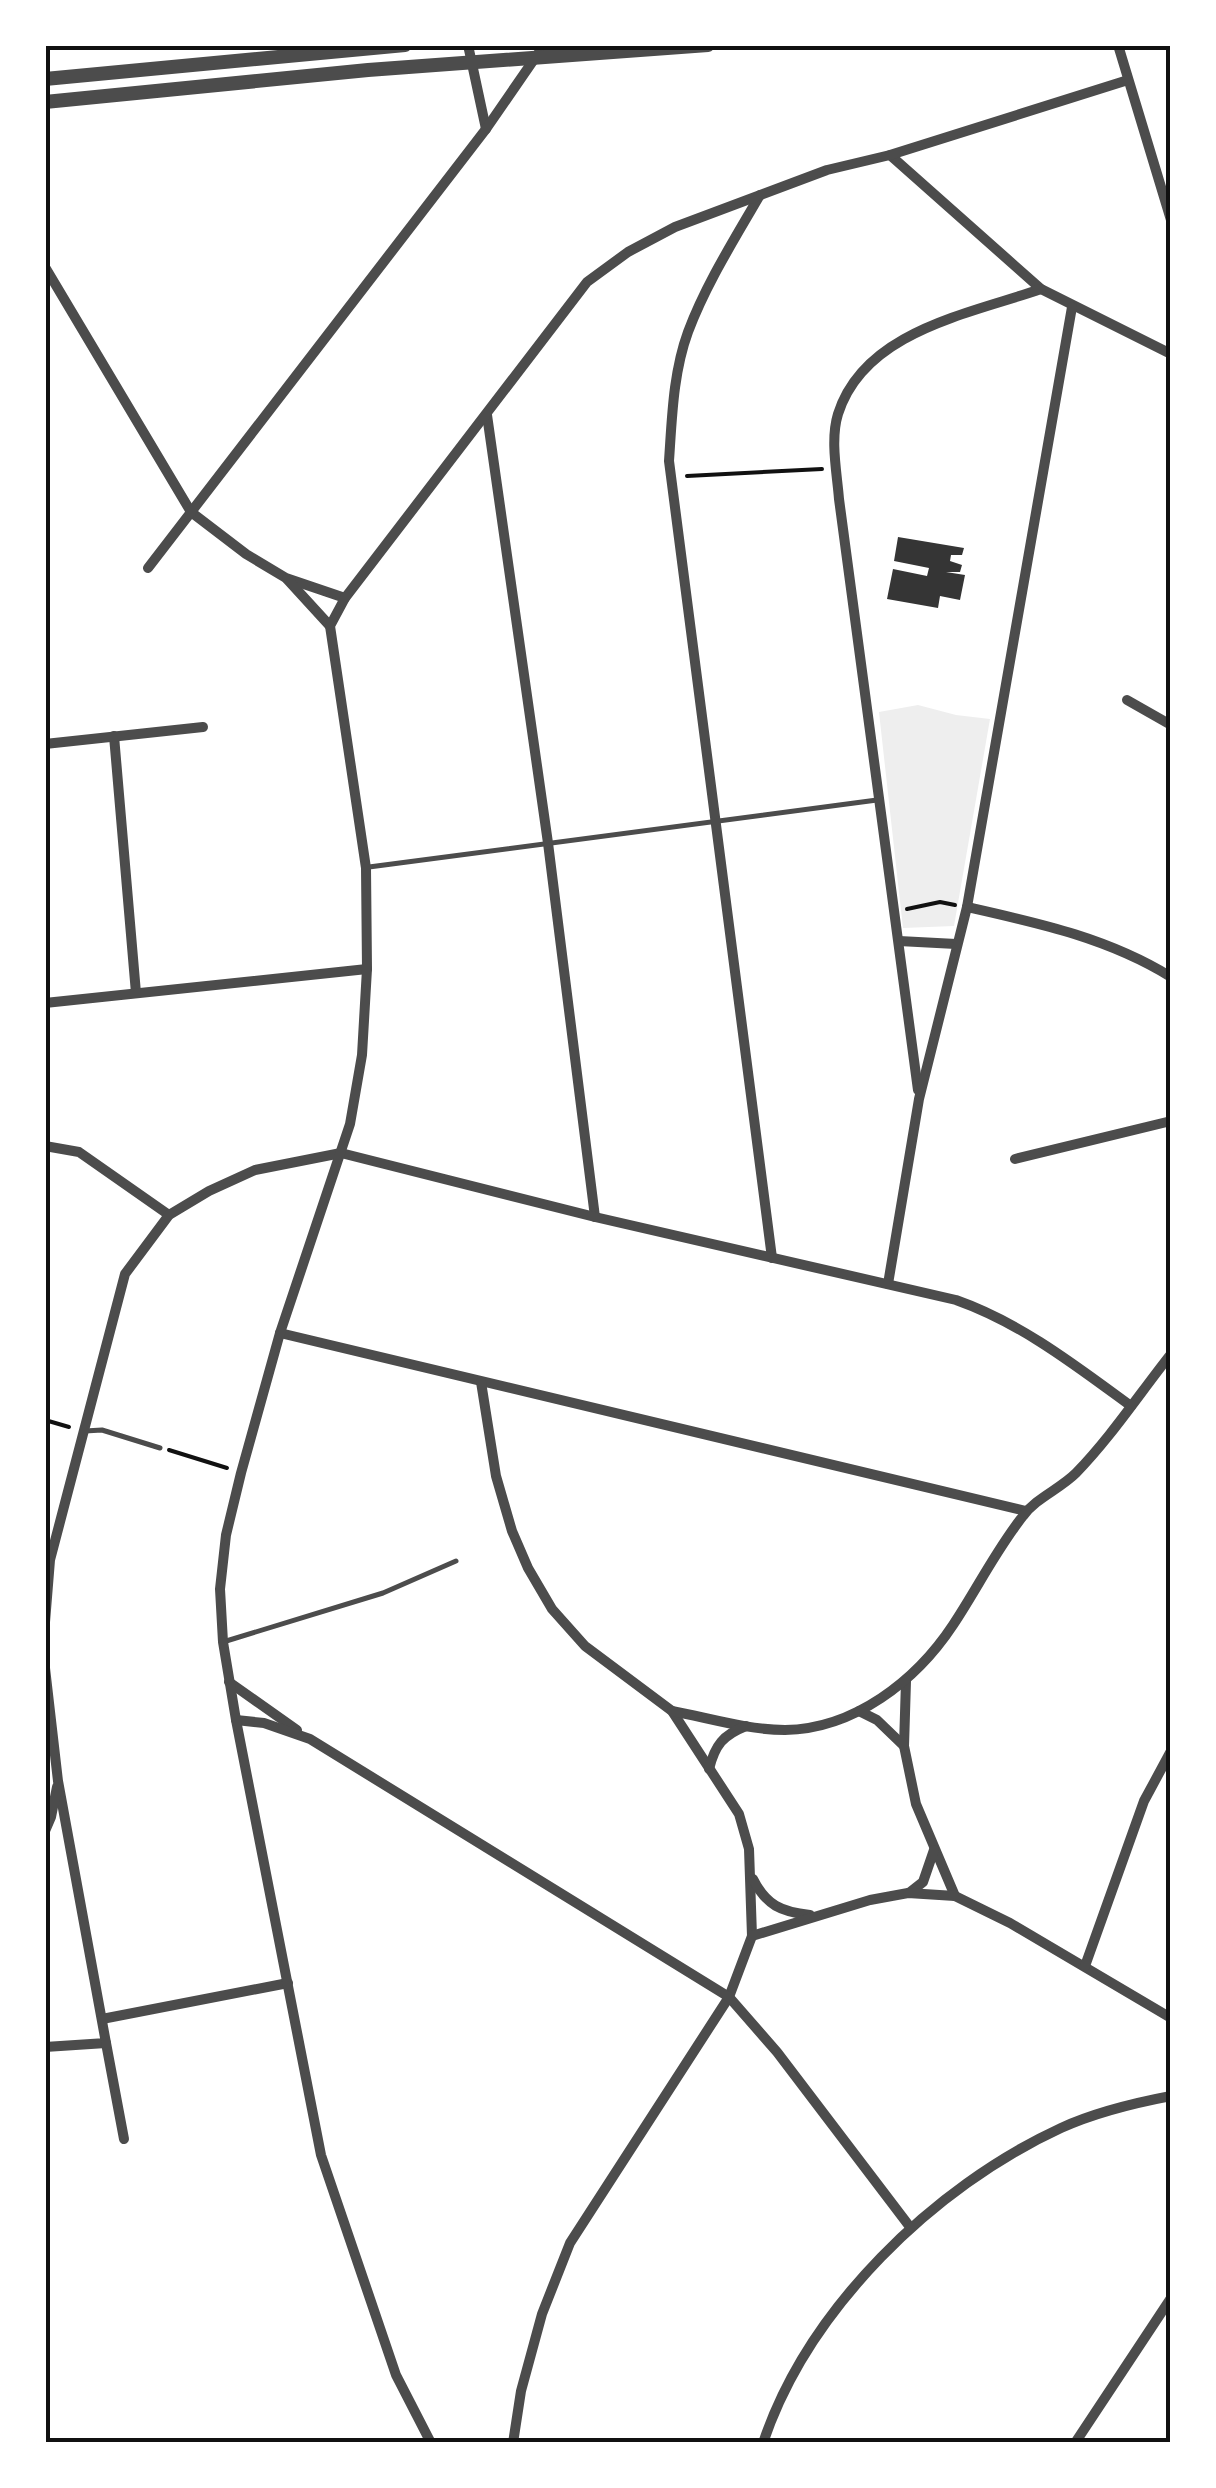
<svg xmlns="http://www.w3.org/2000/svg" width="1216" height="2488" font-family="Mulish,sans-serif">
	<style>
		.green { fill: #eee }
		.building { fill: #353535 }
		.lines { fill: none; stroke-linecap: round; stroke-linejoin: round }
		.path { stroke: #111; stroke-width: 4 }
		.service { stroke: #4c4c4c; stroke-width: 5 }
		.minor { stroke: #4c4c4c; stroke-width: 10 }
		.tertiary { stroke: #4c4c4c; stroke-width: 14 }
		.neatline { fill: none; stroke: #111; stroke-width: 4 }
	</style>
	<rect width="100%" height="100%" fill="#fff"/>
	<polygon class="green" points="918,705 956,715 990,719 954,926 903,928 879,712"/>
	<polygon class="building" points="898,537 964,548 962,555 951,555 950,561 962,565 960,572 946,572 965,575 960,600 940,596 938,608 887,599 893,569 927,576 929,568 894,561"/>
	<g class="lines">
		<g class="path">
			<polyline points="687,476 822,469"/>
			<polyline points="907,909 940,902 955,905"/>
			<polyline points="45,1420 69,1427"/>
			<polyline points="169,1450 227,1468"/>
		</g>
		<g class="service">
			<polyline points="369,867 877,800"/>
			<polyline points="85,1431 102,1430 160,1448"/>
			<polyline points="223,1642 383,1593 456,1561"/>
		</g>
		<g class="minor">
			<polyline points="468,45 486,129"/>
			<polyline points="1118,45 1171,220"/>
			<polyline points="890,155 1041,289 1171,354"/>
			<path d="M760,195C734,240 706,284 688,332C673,373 672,418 669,461L772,1258"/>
			<polyline points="45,267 191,512 246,554 286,578 345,598"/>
			<polyline points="487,415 548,843 595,1217"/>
			<polyline points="148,568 486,129 544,45"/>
			<polyline points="287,579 330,626"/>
			<polyline points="1127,700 1171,725"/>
			<polyline points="114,736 136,993"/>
			<polyline points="45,744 203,727"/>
			<path d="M967,907C1038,923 1108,938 1171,977"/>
			<polyline points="899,941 956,944"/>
			<polyline points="45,1003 367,969"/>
			<path d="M918,1090L839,499C837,473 830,440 838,414C864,331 969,314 1041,289"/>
			<polyline points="45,1146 79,1152 169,1215"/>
			<polyline points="1015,1159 1171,1121"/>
			<polyline points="888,1284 919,1099 967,907 1072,307"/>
			<polyline points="280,1333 1026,1511"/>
			<polyline points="481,1382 496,1476 512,1531 528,1568 552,1609 585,1646 672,1711 739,1814 749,1849 752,1936 729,1997 570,2243 542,2314 521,2391 513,2443"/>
			<path d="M45,1622L50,1560L125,1274L169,1215L209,1191L255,1170L341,1153L595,1217L956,1300C1021,1323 1075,1365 1131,1406"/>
			<polyline points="45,1668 58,1781 106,2043 45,2047"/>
			<polyline points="906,1681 904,1746 916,1804 955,1896"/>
			<polyline points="229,1682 297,1730"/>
			<path d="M672,1711C709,1718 748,1730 785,1730C854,1729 916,1681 953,1625C977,1589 996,1550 1023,1516C1036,1498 1060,1489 1076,1473C1111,1437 1140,1393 1171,1354"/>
			<polyline points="859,1711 877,1720 904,1746"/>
			<polyline points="236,1720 264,1723 310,1739 729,1997 777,2052 910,2227"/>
			<path d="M709,1769C715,1745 723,1735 746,1726"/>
			<polyline points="45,1831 51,1817 57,1787"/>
			<path d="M753,1879C766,1905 781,1912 810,1915"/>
			<polyline points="909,1893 923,1882 934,1850"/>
			<polyline points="752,1936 870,1900 908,1893 955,1896 1010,1923 1171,2018"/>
			<polyline points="1085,1966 1144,1801 1171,1751"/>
			<polyline points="102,2019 288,1983"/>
			<polyline points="106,2043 124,2139"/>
			<polyline points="431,2443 396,2375 321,2155 236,1720 223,1642 220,1589 226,1535 241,1473 280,1333 350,1124 362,1055 367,969 366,868 330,626 345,598 587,282 628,252 675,227 827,170 890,155 1128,80"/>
			<path d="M763,2443C808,2309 933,2187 1061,2128C1096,2112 1134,2103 1171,2096"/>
			<polyline points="1075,2443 1171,2298"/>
		</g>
		<g class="tertiary">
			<polyline points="45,79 405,45"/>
			<polyline points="45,102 368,70 708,45"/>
		</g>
	</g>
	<rect width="1216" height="2488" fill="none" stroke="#ffffff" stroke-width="95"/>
	<rect x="48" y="48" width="1120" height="2392" class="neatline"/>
</svg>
